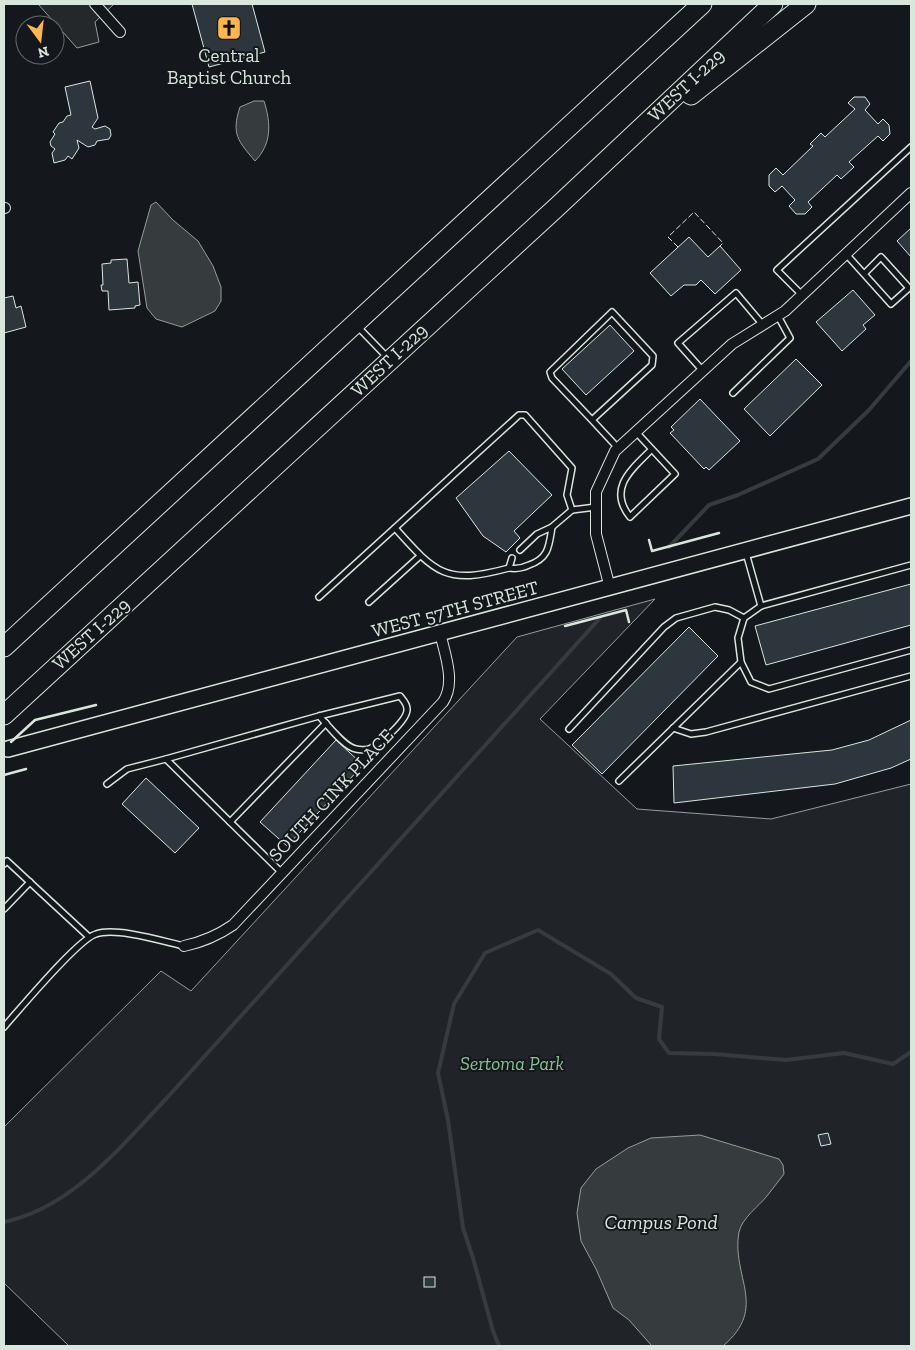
<svg xmlns="http://www.w3.org/2000/svg" width="915" height="1350" font-family="'Zilla Slab',serif">
	<style>
		.green { fill: #202428; stroke: #939e99 }
		.parking { fill: #24282b; stroke: #939e99 }
		.water { fill: #363b3e; stroke: #939e99 }
		.lines { fill: none; stroke-linecap: round; stroke-linejoin: round }
		.stream { stroke: #363b3e; stroke-width: 4 }
		.building { fill: #2c363c; stroke: #d8e6dc }
		.lane-casing { stroke: #d8e6dc; stroke-width: 8 }
		.street-casing { stroke: #d8e6dc; stroke-width: 12 }
		.secondary-casing { stroke: #d8e6dc; stroke-width: 18 }
		.highway-casing { stroke: #d8e6dc; stroke-width: 21 }
		.lane { stroke: #14181c; stroke-width: 5 }
		.street { stroke: #14181c; stroke-width: 10 }
		.secondary { stroke: #14181c; stroke-width: 15 }
		.highway { stroke: #14181c; stroke-width: 19 }
		.fence { stroke: #d8e6dc; stroke-width: 1; stroke-dasharray: 6 2.5; stroke-linecap: butt }
		.wall { stroke: #d8e6dc; stroke-width: 2.5 }
		.labels { text-anchor: middle; dominant-baseline: central; stroke-width: 4; stroke-linejoin: round; paint-order: stroke }
		.poi-label { font-size: 19px; fill: #d8e6dc; stroke: #14181c }
		.street-label { font-size: 19px; fill: #d8e6dc; stroke: #14181c }
		.park-label { font-size: 19px; font-style: italic; fill: #8ac095; stroke: #14181c }
		.water-label { font-size: 20px; font-style: italic; fill: #d8e6dc; stroke: #14181c }
	</style>
	<rect width="100%" height="100%" fill="#14181c"/>
	<polygon class="green" points="655,599 540,719 637,809 771,819 911,784 911,1346 69,1346 4,1283 4,1127 161,971 191,991 517,637"/>
	<polygon class="parking" points="38,4 114,4 95,22 99,42 77,48"/>
	<g class="water">
		<path d="M254,101H264C271,123 272,144 255,161C238,141 231,134 240,107Z"/>
		<polygon points="156,202 173,220 198,241 213,266 221,287 221,301 215,311 182,327 156,319 147,308 138,251 151,205"/>
		<path d="M700,1135L779,1159L783,1165L784,1174C778,1181 773,1189 767,1196C759,1206 742,1218 739,1232C731,1277 769,1307 723,1346H652L629,1320L613,1308L596,1269L581,1241L577,1213L581,1188L596,1169L628,1148L651,1138Z"/>
	</g>
	<g class="lines">
		<g class="stream">
			<polyline points="669,547 709,505 738,495 818,459 869,410 911,361"/>
			<path d="M4,1222C73,1207 119,1148 166,1099L600,618"/>
			<polyline points="499,1346 493,1331 473,1258 463,1228 448,1120 438,1073 454,1004 485,953 538,930 611,974 636,998 662,1007 659,1039 669,1053 714,1054 786,1060 844,1053 893,1064 911,1052"/>
		</g>
	</g>
	<g class="building">
		<polygon points="192,4 252,4 265,52 209,67"/>
		<polygon points="55,25 61,46 55,48"/>
		<polygon points="90,81 98,118 92,127 95,129 105,126 110,129 111,135 109,139 97,141 95,145 88,147 77,140 79,148 72,159 68,156 65,160 54,163 52,153 55,149 51,146 50,142 55,134 53,132 59,123 63,122 67,116 71,115 65,87"/>
		<polygon points="854,97 865,97 870,104 865,110 878,124 883,119 889,125 890,134 883,141 878,136 849,162 854,167 841,179 837,175 808,202 812,207 805,214 796,214 789,206 795,200 782,186 775,192 769,186 769,175 776,168 783,175 813,146 810,144 821,133 825,137 855,109 848,103"/>
		<polygon points="911,228 911,257 897,241"/>
		<polygon points="689,237 708,257 720,246 741,270 715,294 701,280 696,285 684,285 671,296 650,273"/>
		<polygon points="127,259 129,283 138,282 140,305 135,306 135,308 109,310 108,291 102,291 101,285 103,285 102,264 111,263 111,260"/>
		<polygon points="853,290 875,315 863,325 866,329 842,351 816,322"/>
		<polygon points="13,296 16,308 21,306 26,327 4,333 4,298"/>
		<polygon points="610,325 634,351 586,395 562,369"/>
		<polygon points="796,359 822,385 770,436 744,409"/>
		<polygon points="700,399 740,441 709,470 706,467 704,469 670,433 674,430 671,427"/>
		<polygon points="509,451 552,495 514,531 520,538 506,552 483,536 456,498"/>
		<polygon points="911,584 911,625 766,665 755,626"/>
		<polygon points="689,627 718,656 602,774 572,745"/>
		<polygon points="911,720 911,759 891,768 835,784 674,803 673,766 832,750 869,740"/>
		<polygon points="336,740 363,765 287,846 260,822"/>
		<polygon points="146,778 199,828 175,853 122,804"/>
		<polygon points="828,1133 831,1144 821,1146 818,1135"/>
		<rect x="424" y="1277" width="11" height="10"/>
	</g>
	<g class="lines">
		<defs>
			<g id="lane">
				<polyline points="846,254 891,304 909,288 881,257 864,274"/>
				<polyline points="802,295 777,270 911,147"/>
				<polyline points="357,326 387,357"/>
				<polyline points="703,371 678,343 736,293 763,325"/>
				<polyline points="733,393 790,338 778,316"/>
				<polyline points="592,420 552,378 550,372 612,312 653,356 652,365 592,420 618,448"/>
				<path d="M636,432L675,474L630,517C607,488 632,469 652,449"/>
				<polyline points="552,527 572,510"/>
				<path d="M395,528C436,574 446,585 509,568"/>
				<polyline points="746,553 761,606"/>
				<path d="M512,558L509,568C516,569 523,568 529,565C549,558 549,546 552,527L537,534L520,550"/>
				<polyline points="911,565 761,606 744,618 738,638 741,662 751,682 769,689 911,650"/>
				<polyline points="319,597 519,415 525,415 572,468 567,495 572,510 596,507"/>
				<polyline points="369,602 420,556"/>
				<polyline points="673,728 691,734 706,732 911,676"/>
				<polyline points="569,729 664,627 676,618 715,607 729,610 744,618"/>
				<polyline points="619,781 741,662"/>
				<polyline points="107,784 127,769 166,759"/>
				<polyline points="230,822 326,723"/>
				<polyline points="4,864 7,861 89,937"/>
				<path d="M282,873L166,759L319,716L400,696C403,700 407,703 407,709C408,720 381,743 371,748C368,750 360,750 356,749C344,747 328,725 319,716"/>
				<polyline points="4,909 30,882"/>
				<path d="M4,1027C20,1009 78,939 96,934C116,927 162,941 184,946"/>
			</g>
			<g id="street">
				<polyline points="95,4 120,32"/>
				<polyline points="4,208 5,208"/>
				<polyline points="610,588 596,534 596,492 615,451 732,344 785,311 911,193"/>
				<path d="M184,946C203,942 217,936 233,925L443,702C456,683 445,654 440,633"/>
			</g>
			<polyline id="secondary" points="8,749 911,506"/>
			<g id="highway">
				<polyline points="691,95 806,4"/>
				<polyline points="4,647 702,4"/>
				<polyline points="4,715 558,206 773,4"/>
			</g>
		</defs>
		<use href="#lane" class="lane-casing"/>
		<use href="#street" class="street-casing"/>
		<use href="#secondary" class="secondary-casing"/>
		<use href="#highway" class="highway-casing"/>
		<use href="#lane" class="lane"/>
		<use href="#street" class="street"/>
		<use href="#secondary" class="secondary"/>
		<use href="#highway" class="highway"/>
		<polyline class="fence" points="678,247 668,237 694,212 723,243 720,246"/>
		<g class="wall">
			<polyline points="649,540 652,551 719,533"/>
			<polyline points="565,626 626,610 629,622"/>
			<polyline points="11,742 35,720 96,705"/>
			<polyline points="4,775 26,769"/>
		</g>
	</g>
	<defs>
		<symbol id="church-square" viewBox="-11 -11 22 22"><rect x="-9" y="-9" width="18" height="18" rx="4" fill="#ffb74d" stroke="#14181c"/><path d="M-1.2-6h2.4v3.5h3.3v2.4h-3.3V6h-2.4V-.1h-3.3v-2.4h3.3Z" fill="#111"/></symbol>
	</defs>
	<g fill-rule="evenodd">
		<use href="#church-square" x="215" y="14" width="28" height="28"/>
	</g>
	<g class="labels">
		<g class="poi-label">
			<text x="229" y="55">Central<tspan x="229" dy="22">Baptist Church</tspan></text>
		</g>
		<g class="street-label">
			<text transform="translate(686 85) rotate(-43)">WEST I-229</text>
			<text transform="translate(389 360) rotate(-43)">WEST I-229</text>
			<text transform="translate(455 609) rotate(-15)">WEST 57TH STREET</text>
			<text transform="translate(91 634) rotate(-42)">WEST I-229</text>
			<text transform="translate(331 795) rotate(-47)">SOUTH CINK PLACE</text>
		</g>
		<g class="park-label">
			<text x="512" y="1063">Sertoma Park</text>
		</g>
		<g class="water-label">
			<text x="661" y="1222">Campus Pond</text>
		</g>
	</g>
	<rect width="915" height="1350" fill="none" stroke="#d8e6dc" stroke-width="10"/>
	<g transform="translate(40 40) rotate(165)"><circle r="24" fill="#14181c" stroke="#626a69"/>
	<path d="M0-4L9 19L0 12L-9 19Z" fill="#ffb74d"/>
	<text y="-8" font-size="14" font-weight="bold" text-anchor="middle" fill="#d8e6dc">N</text>
	</g>
</svg>
